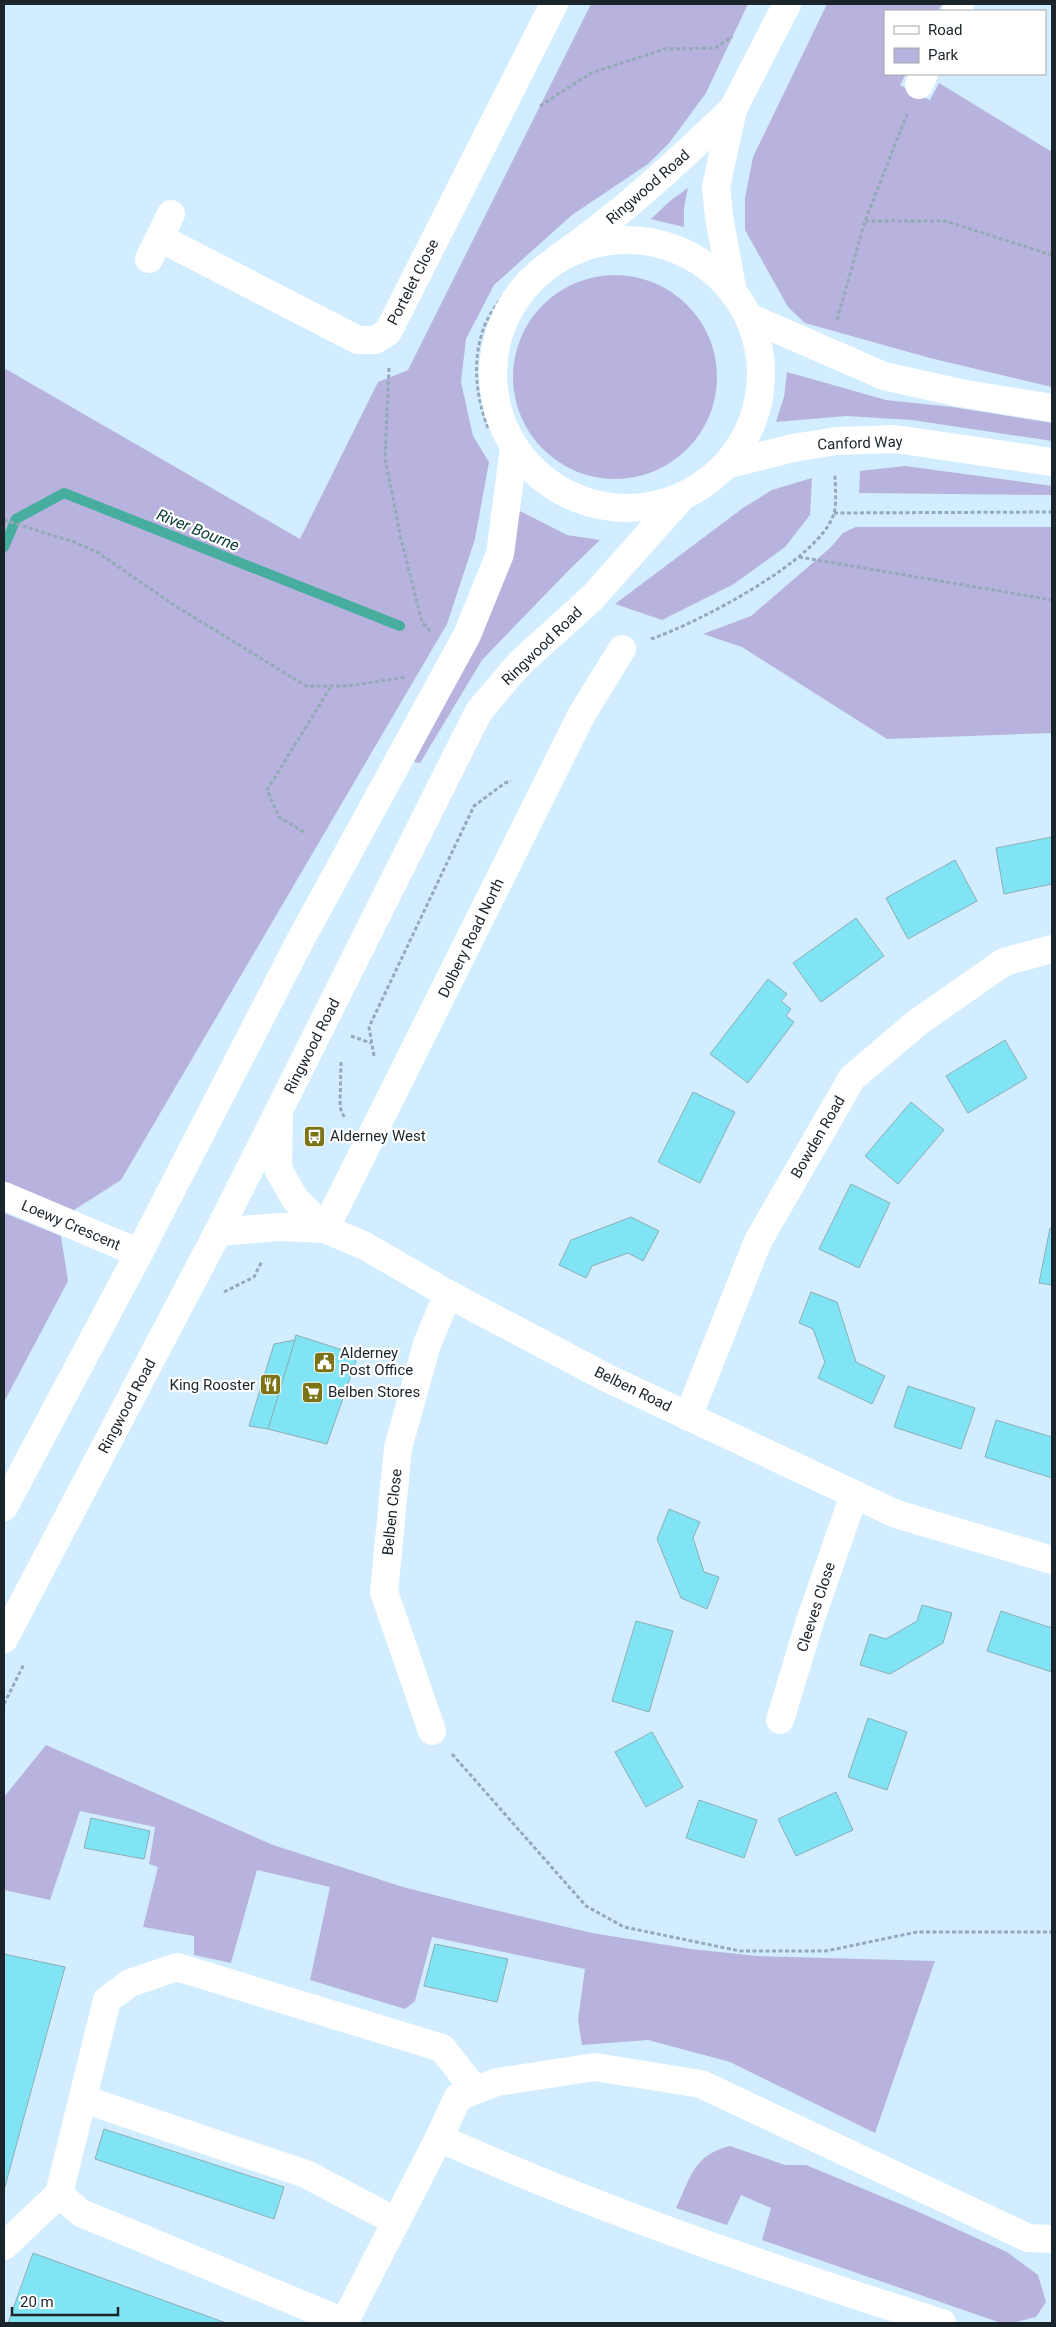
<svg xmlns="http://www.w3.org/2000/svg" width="1056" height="2327" font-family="Roboto,sans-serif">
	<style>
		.green { fill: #b7b3de }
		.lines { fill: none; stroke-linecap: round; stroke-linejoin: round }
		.stream { stroke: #46ad9f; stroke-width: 10 }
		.building { fill: #80e4f5; stroke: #8caeb4 }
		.path { stroke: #95aab8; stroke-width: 3; stroke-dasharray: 4 2.5; stroke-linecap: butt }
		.minor { stroke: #fff; stroke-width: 28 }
		.major { stroke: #fff; stroke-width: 28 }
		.highway { stroke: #fff; stroke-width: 28 }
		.labels { text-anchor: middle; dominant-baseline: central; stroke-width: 4.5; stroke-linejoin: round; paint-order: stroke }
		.street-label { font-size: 15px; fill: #1a242b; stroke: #fff }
		.poi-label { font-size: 15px; fill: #1a242b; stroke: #fff; text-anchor: start }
		.water-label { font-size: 16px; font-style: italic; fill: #073832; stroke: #fff }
	</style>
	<rect width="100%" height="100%" fill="#d2edff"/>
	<g class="green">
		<polygon points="591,4 748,4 706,93 670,142 648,164 572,215 494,285 466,339 461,382 473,436 489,462 475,539 447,624 121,1180 60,1219 4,1195 4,368 300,539 378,382 408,370"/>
		<polygon points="827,4 942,4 938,11 885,11 885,74 906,74 900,85 930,100 939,83 1052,152 1052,387 930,358 805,323 788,307 745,230 745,198 753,157"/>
		<polygon points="688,188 684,208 684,227 651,219 670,201"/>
		<circle cx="615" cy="377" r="102"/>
		<polygon points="787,372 886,400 952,407 1052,423 1052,441 912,420 846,416 776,422 784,397"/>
		<polygon points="905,466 1052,486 1052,495 859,493 860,471"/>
		<polygon points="812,478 810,515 785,547 734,584 662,620 615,604 743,508 772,490"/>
		<polygon points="520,511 567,535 600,540 570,569 482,660 420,763 414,762 461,673 502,580"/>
		<polygon points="856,527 1052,527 1052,733 887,739 742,647 703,634 751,616 830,548 843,533"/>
		<polygon points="4,1213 61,1236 68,1281 4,1402"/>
		<polygon points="46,1745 273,1845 403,1887 482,1907 592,1933 691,1949 757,1956 935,1961 875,2133 730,2062 648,2040 582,2045 578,2020 585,1969 432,1937 415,2001 405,2009 310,1980 330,1887 257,1870 231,1963 194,1955 194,1936 143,1927 158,1867 149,1864 155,1827 80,1811 50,1900 4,1890 4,1797"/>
		<path d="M730,2146L785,2165H806L919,2212L1007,2252L1038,2275L1046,2302L1036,2317L1012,2323H1001L762,2240L771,2208L741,2195L727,2225L676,2208C691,2177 693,2155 730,2146Z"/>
	</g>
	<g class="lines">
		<polyline class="stream" points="4,547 16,519 64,493 400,626"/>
	</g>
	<g class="building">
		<polygon points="1052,837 1052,884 1004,894 996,848"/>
		<polygon points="955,860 977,901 908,939 886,898"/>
		<polygon points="856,918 884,956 821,1002 793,963"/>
		<polygon points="768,979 787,994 781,1001 791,1009 786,1016 794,1022 748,1083 710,1054"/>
		<polygon points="1005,1040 1027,1078 968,1113 946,1076"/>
		<polygon points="693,1092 735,1112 700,1183 658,1162"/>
		<polygon points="911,1102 944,1130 898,1184 865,1156"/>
		<polygon points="851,1184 890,1203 859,1268 819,1249"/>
		<polygon points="631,1217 659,1231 643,1261 628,1253 592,1266 586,1278 559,1265 571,1240"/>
		<polygon points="1050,1228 1052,1229 1052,1285 1039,1283"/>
		<polygon points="811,1292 837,1302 856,1362 885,1376 872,1404 818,1378 825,1362 813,1329 799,1323"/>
		<polygon points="296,1335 358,1355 327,1444 268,1429"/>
		<polygon points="295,1340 268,1429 249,1426 274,1344"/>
		<polygon points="908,1386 975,1408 961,1449 894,1427"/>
		<polygon points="996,1420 1052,1437 1052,1478 985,1457"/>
		<polygon points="669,1509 700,1522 693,1538 704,1572 719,1577 707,1609 681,1598 657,1539"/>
		<polygon points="922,1605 952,1613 943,1643 890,1674 860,1665 870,1634 886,1639 917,1621"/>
		<polygon points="1001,1611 1052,1628 1052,1672 987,1651"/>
		<polygon points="636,1621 673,1631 649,1712 612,1701"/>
		<polygon points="868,1718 907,1732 887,1790 848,1777"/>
		<polygon points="652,1732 683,1787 646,1807 615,1752"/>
		<polygon points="836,1792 853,1830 796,1856 778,1819"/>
		<polygon points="699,1800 757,1820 744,1858 686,1838"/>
		<polygon points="91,1818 150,1831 144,1859 84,1848"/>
		<polygon points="435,1944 508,1959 497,2002 424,1986"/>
		<polygon points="4,1954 65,1967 4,2190"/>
		<polygon points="104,2129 284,2187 274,2219 95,2159"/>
		<polygon points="33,2253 226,2323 8,2323"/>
	</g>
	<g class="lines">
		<g class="path">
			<polyline points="540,106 591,73 665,49 715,48 732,37"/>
			<polyline points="865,221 945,221 1052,255"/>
			<polyline points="837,320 865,221 907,114"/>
			<polyline points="389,368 385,458 401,539 422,622 432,633"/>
			<path d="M488,428C476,397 472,362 483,330C489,310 514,282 528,266"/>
			<polyline points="834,513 1052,512"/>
			<polyline points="4,520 74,542 97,552 174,605 306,686 348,686 407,677"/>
			<polyline points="799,557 1052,600"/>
			<path d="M651,639C695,624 821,560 834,513C837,502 835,486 835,475"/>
			<polyline points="304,832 279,817 267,790 330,688"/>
			<polyline points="351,1036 371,1043"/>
			<polyline points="374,1056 369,1027 474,806 505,783 511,781"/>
			<polyline points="341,1062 340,1107 344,1117"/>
			<polyline points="224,1292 254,1277 262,1261"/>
			<polyline points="4,1704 24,1664"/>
			<polyline points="452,1754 586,1906 624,1927 740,1951 826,1951 917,1932 1052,1932"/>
		</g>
		<g class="minor">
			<polyline points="956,11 960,4"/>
			<polyline points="919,85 924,74"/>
			<polyline points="160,238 358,340 375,340 388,332 554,4"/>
			<polyline points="149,259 171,214"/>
			<polyline points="279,1111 278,1169 295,1199 325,1229"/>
			<polyline points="4,1196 139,1253"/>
			<polyline points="325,1229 582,714 622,649"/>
			<polyline points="218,1232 279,1227 325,1229 365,1246 448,1294 607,1378 896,1514 1052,1560"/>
			<polyline points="688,1417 758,1241 852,1078 918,1022 1004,962 1052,949"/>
			<polyline points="780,1720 810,1621 854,1495"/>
			<polyline points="432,1731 384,1592 398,1448 427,1344 448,1294"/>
			<polyline points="83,2099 306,2174 395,2221"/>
			<path d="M439,2138C602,2211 772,2269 942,2323"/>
			<polyline points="4,2246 59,2194"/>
			<polyline points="344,2322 81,2213 59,2194 107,2000 130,1983 177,1967 442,2048 475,2090"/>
			<polyline points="344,2323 439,2138 458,2097 497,2082 595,2067 701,2084 1028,2238 1052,2239"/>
		</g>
		<g class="major">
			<path d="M558,258C622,214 677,162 733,109"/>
			<polyline points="732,288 719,216 716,187 733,109 787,4"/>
		</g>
		<g class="highway">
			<circle cx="627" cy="374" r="134"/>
			<polyline points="751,318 884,376 960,393 1052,408"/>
			<polyline points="729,464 793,448 837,441 895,439 1052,462"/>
			<polyline points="4,1507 139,1253 301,939 467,635 500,554 514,448"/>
			<polyline points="4,1639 218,1232 479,711 520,663 592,598 681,498"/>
		</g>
	</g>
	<defs>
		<symbol id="bus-square" viewBox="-11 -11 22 22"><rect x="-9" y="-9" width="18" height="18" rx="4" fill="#7c7315" stroke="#fff"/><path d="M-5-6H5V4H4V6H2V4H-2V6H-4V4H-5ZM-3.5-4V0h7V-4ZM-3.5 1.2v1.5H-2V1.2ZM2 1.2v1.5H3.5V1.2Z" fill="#fff"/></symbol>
		<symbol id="civic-square" viewBox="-11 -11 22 22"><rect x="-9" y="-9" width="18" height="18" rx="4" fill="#7c7315" stroke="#fff"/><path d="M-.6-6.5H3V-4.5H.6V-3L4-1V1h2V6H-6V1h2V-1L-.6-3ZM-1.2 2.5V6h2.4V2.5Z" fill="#fff"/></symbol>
		<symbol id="restaurant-square" viewBox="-11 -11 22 22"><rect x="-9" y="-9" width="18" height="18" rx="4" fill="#7c7315" stroke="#fff"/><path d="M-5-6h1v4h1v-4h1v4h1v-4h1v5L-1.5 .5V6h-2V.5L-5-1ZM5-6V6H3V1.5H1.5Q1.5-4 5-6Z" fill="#fff"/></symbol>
		<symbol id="supermarket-square" viewBox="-11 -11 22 22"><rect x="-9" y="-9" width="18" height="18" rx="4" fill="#7c7315" stroke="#fff"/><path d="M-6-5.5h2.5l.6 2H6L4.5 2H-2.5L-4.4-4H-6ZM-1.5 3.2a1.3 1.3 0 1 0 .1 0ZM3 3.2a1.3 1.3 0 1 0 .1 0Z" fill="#fff"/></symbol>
	</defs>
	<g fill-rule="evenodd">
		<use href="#bus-square" x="302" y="1124" width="25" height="25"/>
		<use href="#civic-square" x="312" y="1350" width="25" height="25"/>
		<use href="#restaurant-square" x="258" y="1372" width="25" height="25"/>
		<use href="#supermarket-square" x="300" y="1380" width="25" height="25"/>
	</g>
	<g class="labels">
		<g class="street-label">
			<text transform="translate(648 187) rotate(-41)">Ringwood Road</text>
			<text transform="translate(413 282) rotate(-63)">Portelet Close</text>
			<text transform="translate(860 443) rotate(-2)">Canford Way</text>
			<text transform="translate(542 646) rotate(-44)">Ringwood Road</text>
			<text transform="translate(471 938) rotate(-64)">Dolbery Road North</text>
			<text transform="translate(312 1046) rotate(-63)">Ringwood Road</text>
			<text transform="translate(818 1137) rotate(-60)">Bowden Road</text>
			<text transform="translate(71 1225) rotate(23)">Loewy Crescent</text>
			<text transform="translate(633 1389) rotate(26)">Belben Road</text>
			<text transform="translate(127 1406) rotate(-62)">Ringwood Road</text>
			<text transform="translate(392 1512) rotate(-84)">Belben Close</text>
			<text transform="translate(816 1607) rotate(-72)">Cleeves Close</text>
		</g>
		<g class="poi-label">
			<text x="330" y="1136">Alderney West</text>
			<text x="340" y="1353">Alderney<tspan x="340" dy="17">Post Office</tspan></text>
			<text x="255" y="1385" text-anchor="end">King Rooster</text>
			<text x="328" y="1392">Belben Stores</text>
		</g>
		<g class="water-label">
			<text transform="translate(198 530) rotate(22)">River Bourne</text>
		</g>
	</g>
	<rect width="1056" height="2327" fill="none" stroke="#1a242b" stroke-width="10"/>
	<rect x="884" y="10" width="162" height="65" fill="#ffffff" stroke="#a3a7aa"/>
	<rect x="894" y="26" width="25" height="8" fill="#ffffff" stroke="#a3a7aa"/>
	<text x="928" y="35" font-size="15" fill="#1a242b">Road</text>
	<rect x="894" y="48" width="25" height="15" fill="#b7b3de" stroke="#a3a7aa"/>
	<text x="928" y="60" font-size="15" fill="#1a242b">Park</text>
	<path d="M12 2307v8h106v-8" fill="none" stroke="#1a242b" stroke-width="2.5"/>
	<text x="20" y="2307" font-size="15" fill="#1a242b" stroke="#ffffff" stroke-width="4" paint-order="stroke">20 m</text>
</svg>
